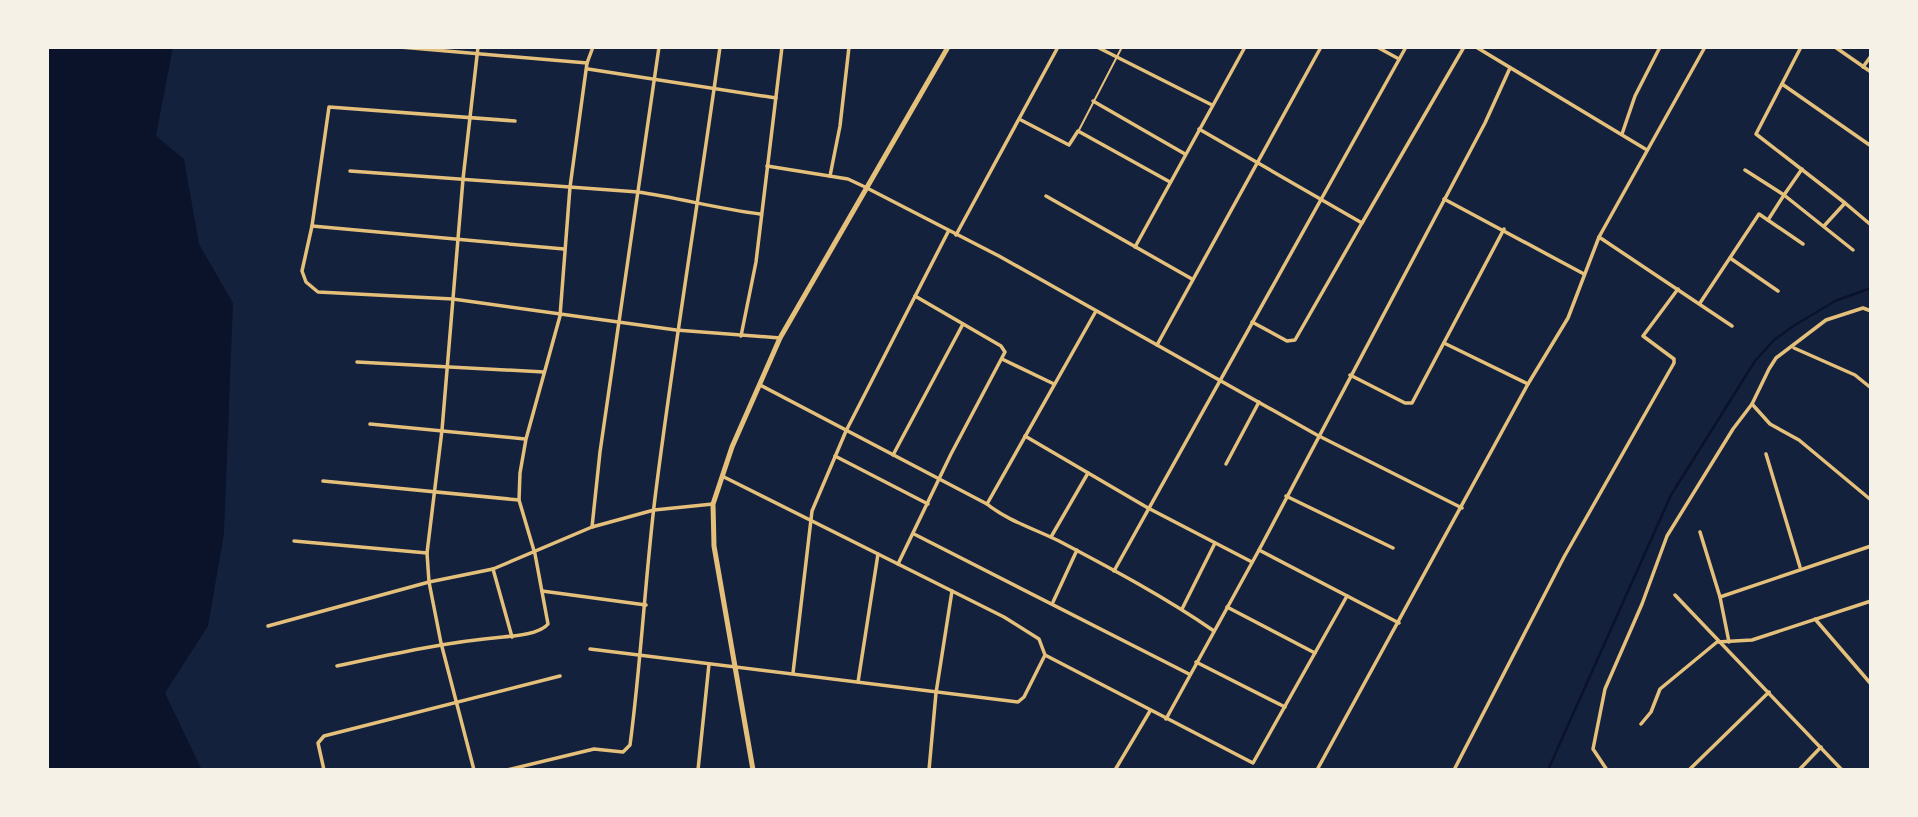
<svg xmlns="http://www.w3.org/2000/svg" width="1918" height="817" font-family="'PT Sans',sans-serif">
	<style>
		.water { fill: #0b132b }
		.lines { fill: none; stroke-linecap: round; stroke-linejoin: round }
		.stream { stroke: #0b132b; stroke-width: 2.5 }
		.service { stroke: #e5c07b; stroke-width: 2 }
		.minor { stroke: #e5c07b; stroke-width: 3.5 }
		.tertiary { stroke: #e5c07b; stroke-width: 5 }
	</style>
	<rect width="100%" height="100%" fill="#14213d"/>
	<polygon class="water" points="47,47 173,47 156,136 184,159 199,244 233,303 224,534 208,626 165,693 202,770 47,770"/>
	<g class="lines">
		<polyline class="stream" points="1548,770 1671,495 1755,361 1774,340 1795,325 1835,301 1871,288"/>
		<polyline class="service" points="1079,130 1122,47"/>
		<g class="minor">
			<polyline points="400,47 587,63"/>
			<polyline points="1097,47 1212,105"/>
			<polyline points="1377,47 1399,59"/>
			<polyline points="1476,47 1647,150"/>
			<polyline points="1801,47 1756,134 1845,203"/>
			<polyline points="1835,47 1871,72"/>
			<polyline points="1863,67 1871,56"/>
			<polyline points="588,69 776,98"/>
			<polyline points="1782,84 1871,146"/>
			<polyline points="1093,101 1185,154"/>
			<polyline points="1021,120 1069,145 1078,131 1170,182"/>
			<polyline points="515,121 329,107 312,226 302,271 306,282 318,292 453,299 676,330 780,338"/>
			<polyline points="1199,129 1362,223 1464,47"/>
			<polyline points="1622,134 1635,96 1660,47"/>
			<polyline points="767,166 848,179 865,187 999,256 1317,435 1462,508"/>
			<polyline points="1802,169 1784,195 1853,250"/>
			<polyline points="1745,170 1784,195 1768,220"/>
			<path d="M350,171L638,192C680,198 718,209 760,214"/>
			<polyline points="830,176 840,126 849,47"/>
			<polyline points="1046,196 1192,279"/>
			<polyline points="1444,199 1584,274"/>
			<polyline points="312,226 564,249"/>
			<polyline points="1824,226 1845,203 1871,225"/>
			<polyline points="956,235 1058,47"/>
			<polyline points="1599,237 1732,326"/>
			<polyline points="1135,247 1245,47"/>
			<polyline points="1730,258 1778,291"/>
			<polyline points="1700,303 1759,214 1803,244"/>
			<polyline points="1252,322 1287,341 1295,340 1362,223"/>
			<polyline points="741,336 756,262 782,47"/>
			<polyline points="1444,343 1528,384"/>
			<polyline points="1157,345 1321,47"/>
			<polyline points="1794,348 1855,375 1871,388"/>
			<polyline points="1002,359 1054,384"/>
			<polyline points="357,362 544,372"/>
			<polyline points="1350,375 1405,403 1412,403 1504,229"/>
			<path d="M760,385L987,504C1008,521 1035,529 1059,541C1112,569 1165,597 1214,631"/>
			<polyline points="1752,404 1770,424 1799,440 1871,500"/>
			<polyline points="370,424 525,439"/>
			<polyline points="1025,436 1148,508 1252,562"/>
			<polyline points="1766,454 1800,567"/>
			<polyline points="893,455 963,324"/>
			<polyline points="835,456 928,504"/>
			<polyline points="1226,464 1259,402"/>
			<polyline points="323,481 519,500"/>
			<polyline points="1286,496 1393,548"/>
			<polyline points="987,504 1096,311"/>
			<polyline points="592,527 600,452 659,47"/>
			<polyline points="1700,532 1720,597 1729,642"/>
			<polyline points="914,534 1189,674"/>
			<polyline points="1051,537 1088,473"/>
			<polyline points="294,541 427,553"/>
			<polyline points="1259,550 1399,623"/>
			<polyline points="898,564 951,454 1005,352 1001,346 915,296"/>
			<polyline points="493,569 512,637"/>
			<polyline points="1114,571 1406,47"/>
			<polyline points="542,591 646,605"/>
			<polyline points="1675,595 1842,770"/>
			<polyline points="1720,597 1871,546"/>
			<polyline points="1053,602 1077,550"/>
			<polyline points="1227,607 1315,653"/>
			<polyline points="1182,609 1215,543"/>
			<polyline points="1815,619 1871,684"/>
			<polyline points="268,626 429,582 493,569 592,527 654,510 713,504"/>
			<polyline points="590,649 1018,702 1024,697 1045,655 1039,639 1004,617 722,476"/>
			<polyline points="1045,655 1253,763 1347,596"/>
			<polyline points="1196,662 1285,707"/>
			<path d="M337,666C392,654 446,642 503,637C516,636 540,634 548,624L535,554L519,500L520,473L526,439L560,316L570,187L587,63L593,47"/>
			<polyline points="793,673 812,511 846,431 948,232"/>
			<polyline points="858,682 878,554"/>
			<polyline points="1166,719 1259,550 1485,123 1510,68"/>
			<polyline points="1641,724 1651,712 1660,689 1717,642 1752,640 1871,601"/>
			<polyline points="324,770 318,743 324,736 560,676"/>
			<polyline points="474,770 441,643 429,582 427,553 442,430 463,179 478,47"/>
			<path d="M507,770L594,749L623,752L630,745C641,663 645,580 655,498C674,347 699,198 720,47"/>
			<polyline points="698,770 709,664"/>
			<polyline points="929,770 936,693 952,591"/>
			<polyline points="1115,770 1150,711"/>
			<polyline points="1317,770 1528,384 1568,318 1599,237 1705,47"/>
			<polyline points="1454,770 1564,557 1674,363 1674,359 1643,336 1678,289"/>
			<polyline points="1607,770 1593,749 1605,689 1642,604 1667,536 1733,429 1752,404 1769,369 1776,358 1826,320 1863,308 1871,311"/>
			<polyline points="1689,770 1769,692"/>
			<polyline points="1799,770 1821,747"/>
		</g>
		<polyline class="tertiary" points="753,770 714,546 713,504 732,447 780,338 948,47"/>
	</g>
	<rect width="1918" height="817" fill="none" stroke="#f6f1e7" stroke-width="98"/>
</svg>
